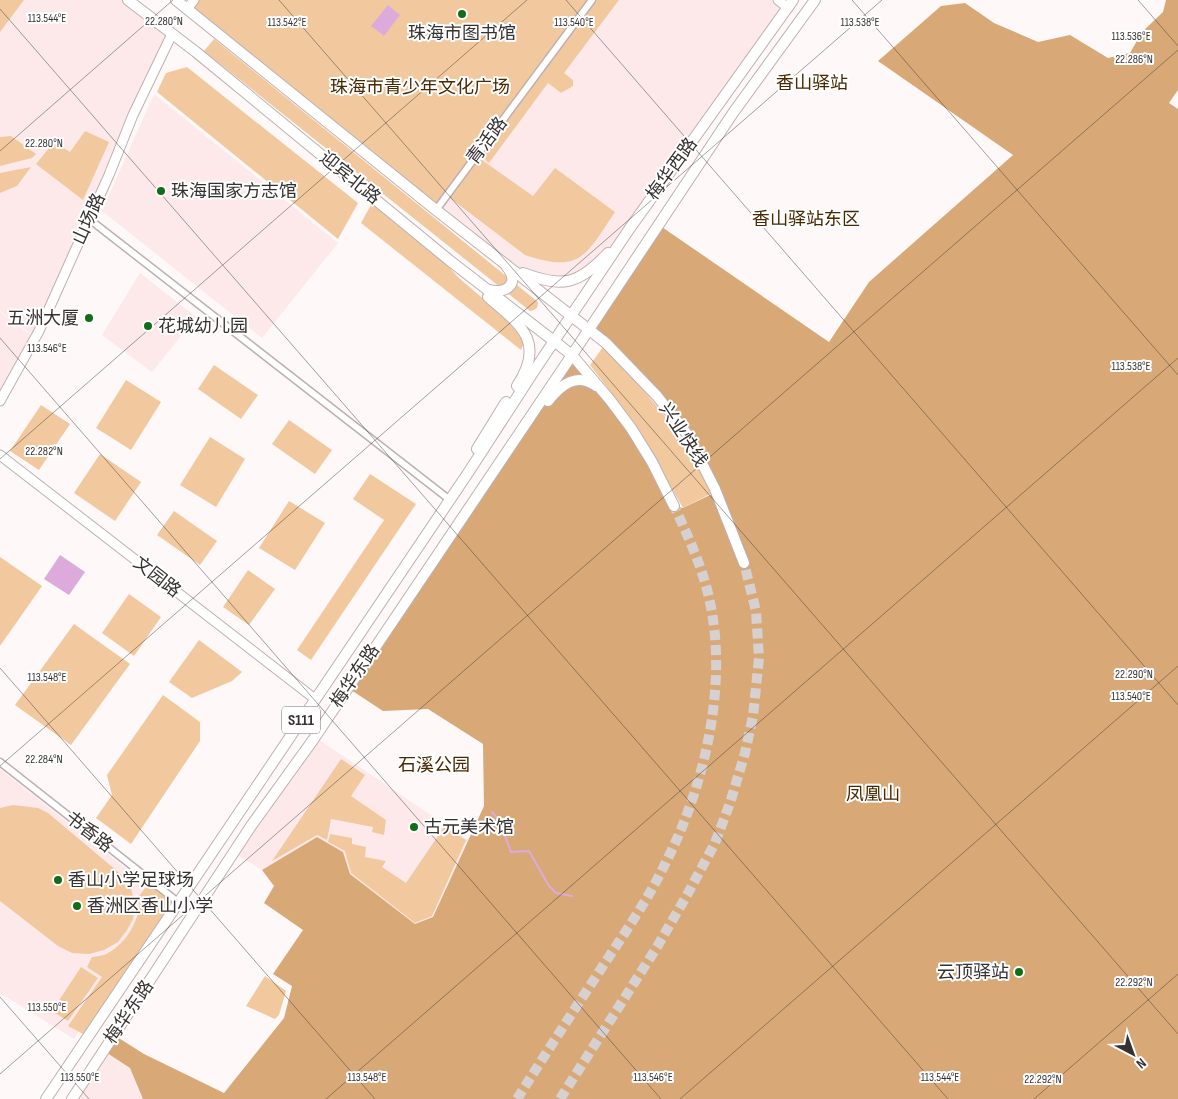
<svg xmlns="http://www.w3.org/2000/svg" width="1178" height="1099" font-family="'Sofia Sans Condensed','Noto Sans SC',sans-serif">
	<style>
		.built { fill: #fde9e9 }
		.green { fill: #f2c99e }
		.forest { fill: #d8a977 }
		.water { fill: #dcabdc }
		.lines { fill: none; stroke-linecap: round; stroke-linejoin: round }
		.stream { stroke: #dcabdc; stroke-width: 2 }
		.primary-tunnel { stroke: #d6d0d0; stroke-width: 10; stroke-dasharray: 10 5; stroke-linecap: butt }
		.street-casing { stroke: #bfb0b0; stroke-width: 9 }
		.secondary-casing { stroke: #bfb0b0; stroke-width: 11 }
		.primary-casing { stroke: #bfb0b0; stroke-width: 12 }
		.street { stroke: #fff; stroke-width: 6 }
		.secondary { stroke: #fff; stroke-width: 9 }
		.primary { stroke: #fff; stroke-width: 10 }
		.ticks { fill: none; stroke: #363131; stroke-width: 1; stroke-opacity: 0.45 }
		.poi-dot { fill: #126d18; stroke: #fff; stroke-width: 2 }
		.labels { text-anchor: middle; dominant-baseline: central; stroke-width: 4; stroke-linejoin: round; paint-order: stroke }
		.shield { fill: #fff; stroke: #726f6f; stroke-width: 1 }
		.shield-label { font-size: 16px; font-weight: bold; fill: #363131 }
		.poi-label { font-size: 18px; fill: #363131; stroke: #fff; text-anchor: start }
		.park-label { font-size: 18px; fill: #472800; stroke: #fff }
		.street-label { font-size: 18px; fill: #363131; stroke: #fff }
		.ticks-label { font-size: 12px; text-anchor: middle; fill: #363131; stroke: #fff; stroke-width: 4; stroke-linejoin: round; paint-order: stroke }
	</style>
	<rect width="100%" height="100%" fill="#fef8f8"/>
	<g class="built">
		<polygon points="0,0 123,0 169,34 35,337 0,311"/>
		<polygon points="592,0 777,0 788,8 606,255 567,281 513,269 436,210"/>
		<polygon points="154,94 338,243 262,338 102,211"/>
		<polygon points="140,273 196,317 152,372 102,335"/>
		<polygon points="0,312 35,338 0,401"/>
		<polygon points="315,737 468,840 433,917 415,924 350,874 343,852 317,837 262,870 234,853"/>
		<polygon points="0,769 144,883 155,897 155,915 74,1039 0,993"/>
		<polygon points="104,1051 130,1068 143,1099 72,1099"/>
	</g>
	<g class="green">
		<polygon points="0,0 24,0 0,32"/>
		<polygon points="194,0 592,0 436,210 187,9"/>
		<polygon points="594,0 619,0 564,73 573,80 573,86 561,93 548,83 489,163 479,155"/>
		<path d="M214,39L538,302C538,308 536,310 530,311L204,51Z"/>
		<polygon points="187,67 358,203 338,239 157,92 166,73"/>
		<polygon points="85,131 109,142 83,200 36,164 54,142 70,152"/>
		<polygon points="11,136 36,154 32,158 0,166 0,137"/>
		<path d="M479,158L533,196L555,168L615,212C586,255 581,274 525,255L450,198Z"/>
		<polygon points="31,167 17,186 0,193 0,173"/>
		<polygon points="372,203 446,264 459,278 516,327 524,343 521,350 361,223"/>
		<path d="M603,347C628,373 652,398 673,427C689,448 700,471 712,493L683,508L636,425L590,365Z"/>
		<polygon points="214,365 258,395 241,419 198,389"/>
		<polygon points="126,380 161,402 131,450 96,428"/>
		<polygon points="41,405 70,424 39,470 10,451"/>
		<polygon points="289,420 332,450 315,474 272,444"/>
		<polygon points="210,437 245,459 216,507 180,485"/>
		<polygon points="100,454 141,482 115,521 74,493"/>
		<polygon points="370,474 416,504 311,660 297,650 384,520 353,499"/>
		<polygon points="289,501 325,523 295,570 259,548"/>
		<polygon points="174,511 217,541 200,565 157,535"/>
		<polygon points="0,557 42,586 0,646"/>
		<polygon points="248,570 275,589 249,625 223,607"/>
		<polygon points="129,594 161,617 134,656 102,633"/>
		<polygon points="74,624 130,664 71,745 15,705"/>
		<polygon points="199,640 242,672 232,681 192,698 169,682"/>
		<polygon points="163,695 200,722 200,741 131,844 96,818 112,795 107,775"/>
		<polygon points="341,759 365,775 351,796 386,820 384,835 372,832 373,827 331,819 327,840 317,835 272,861"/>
		<polygon points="13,805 38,808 48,813 129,881 136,907 133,919 127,930 118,942 104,950 89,954 72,953 58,946 0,901 0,808"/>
		<polygon points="444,827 466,840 432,916 415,923 351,873 345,851 328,842 330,834 352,838 352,844 366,847 365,857 386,861 382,867 406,883"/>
		<path d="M149,883L174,902L85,1035L68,1026L102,977L87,967L92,957C97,956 104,956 108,953C127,943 142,917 139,896Z"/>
		<polygon points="81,967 98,978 68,1021 52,1011"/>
		<polygon points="265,976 286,991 279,1015 275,1019 246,1006"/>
	</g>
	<polygon class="forest" points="1166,0 1178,0 1178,90 1169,103 1178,109 1178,1099 143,1099 130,1068 104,1051 114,1035 144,1054 224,1093 284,1018 292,986 273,974 303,930 264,903 274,886 262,870 317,837 343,852 350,874 415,924 433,917 484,806 483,744 428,709 383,711 348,688 572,355 620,412 674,506 683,508 712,494 687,434 589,329 659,225 829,342 869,282 1013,155 878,61 941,6 965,3 994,23 1038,42 1070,35 1108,58 1130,53 1142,32 1163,12"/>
	<g class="water">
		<polygon points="388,5 400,15 384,36 371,26"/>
		<polygon points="60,555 85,572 69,595 44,579"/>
	</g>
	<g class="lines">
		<polyline class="stream" points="492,812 499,820 511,852 529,851 549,886 556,893 572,896"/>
		<g class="primary-tunnel">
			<path d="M517,1099C543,1058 570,1016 597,975C621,938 647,902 666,862C703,789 726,694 712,613C706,575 690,540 674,506"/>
			<polyline points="560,1099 657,947 687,895 715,843 730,803 745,753 753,716 759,658 756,611 744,563"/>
		</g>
		<defs>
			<g id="street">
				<polyline points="436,210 592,0"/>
				<polyline points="89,219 450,500"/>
				<polyline points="0,762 178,902"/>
			</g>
			<g id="secondary">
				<polyline points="778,0 788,8"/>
				<polyline points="187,9 194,0"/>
				<polyline points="0,401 39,331 109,175 133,115 172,34"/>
				<polyline points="0,455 315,699"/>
			</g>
			<g id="primary">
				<polyline points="128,0 196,52 449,260 572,355 610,400 631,428 652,462 674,506"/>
				<polyline points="176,0 436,210 606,343 657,396 687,434 715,489 744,563"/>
				<path d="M523,273C563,288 578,285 608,253"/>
				<path d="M490,290C507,294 520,283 507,267"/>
				<path d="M488,297C521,325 546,342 517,386"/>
				<path d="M548,401C561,385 576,372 596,386"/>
				<polyline points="477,449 506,402"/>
				<polyline points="46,1099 468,473 536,368 630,228 793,0"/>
				<polyline points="72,1099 251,826 313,740 572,355 733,113 815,0"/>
			</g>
		</defs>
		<use href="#street" class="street-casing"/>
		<use href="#secondary" class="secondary-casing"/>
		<use href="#primary" class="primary-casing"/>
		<use href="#street" class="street"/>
		<use href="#secondary" class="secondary"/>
		<use href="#primary" class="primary"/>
	</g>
	<path class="ticks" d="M279,0L1178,1034M566,0L1178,705M852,0L1178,375M1138,0L1178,46M0,9L948,1099M0,151L173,0M0,338L661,1099M0,459L527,0M0,668L375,1099M0,766L882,0M0,997L89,1099M0,1074L1178,50M326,1099L1178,358M680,1099L1178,666M1034,1099L1178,974"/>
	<g class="poi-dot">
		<circle cx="462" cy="14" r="5"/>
		<circle cx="161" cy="191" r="5"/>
		<circle cx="89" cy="318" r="5"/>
		<circle cx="148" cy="326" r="5"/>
		<circle cx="414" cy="827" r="5"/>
		<circle cx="58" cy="880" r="5"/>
		<circle cx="77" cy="906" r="5"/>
		<circle cx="1019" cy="972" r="5"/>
	</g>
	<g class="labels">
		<rect class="shield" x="282" y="706.5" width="38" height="27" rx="4"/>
		<g class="shield-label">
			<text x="301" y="720">S111</text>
		</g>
		<g class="poi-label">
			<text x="462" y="33" text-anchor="middle">珠海市图书馆</text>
			<text x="171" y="191">珠海国家方志馆</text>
			<text x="79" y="318" text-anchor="end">五洲大厦</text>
			<text x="158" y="326">花城幼儿园</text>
			<text x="424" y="827">古元美术馆</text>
			<text x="68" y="880">香山小学足球场</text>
			<text x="87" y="906">香洲区香山小学</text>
			<text x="1009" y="972" text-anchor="end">云顶驿站</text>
		</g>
		<g class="park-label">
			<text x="812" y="83">香山驿站</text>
			<text x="420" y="87">珠海市青少年文化广场</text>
			<text x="806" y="219">香山驿站东区</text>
			<text x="434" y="765">石溪公园</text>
			<text x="873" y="794">凤凰山</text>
		</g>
		<g class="street-label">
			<text transform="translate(487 141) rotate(-53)">青活路</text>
			<text transform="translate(672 169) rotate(-54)">梅华西路</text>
			<text transform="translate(350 178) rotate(39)">迎宾北路</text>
			<text transform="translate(89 219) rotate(-66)">山场路</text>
			<text transform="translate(683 435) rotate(57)">兴业快线</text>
			<text transform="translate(157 577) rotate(38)">文园路</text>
			<text transform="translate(355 676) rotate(-56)">梅华东路</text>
			<text transform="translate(89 832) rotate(38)">书香路</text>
			<text transform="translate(129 1012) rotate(-56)">梅华东路</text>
		</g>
	</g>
	<g class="ticks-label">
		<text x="47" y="22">113.544°E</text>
		<text x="164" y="25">22.280°N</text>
		<text x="287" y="26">113.542°E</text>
		<text x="574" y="26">113.540°E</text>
		<text x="860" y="26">113.538°E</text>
		<text x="1131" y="40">113.536°E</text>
		<text x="1134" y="63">22.286°N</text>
		<text x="44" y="147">22.280°N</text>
		<text x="47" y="352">113.546°E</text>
		<text x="1131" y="370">113.538°E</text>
		<text x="44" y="455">22.282°N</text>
		<text x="1134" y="678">22.290°N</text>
		<text x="47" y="681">113.548°E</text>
		<text x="1131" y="700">113.540°E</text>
		<text x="44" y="763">22.284°N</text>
		<text x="1134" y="986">22.292°N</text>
		<text x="47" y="1011">113.550°E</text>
		<text x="80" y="1081">113.550°E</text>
		<text x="367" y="1081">113.548°E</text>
		<text x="653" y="1081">113.546°E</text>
		<text x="940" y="1081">113.544°E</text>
		<text x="1043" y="1083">22.292°N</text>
	</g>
	<g transform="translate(1133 1054) rotate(139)" stroke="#ffffff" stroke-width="4" paint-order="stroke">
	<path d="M0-4L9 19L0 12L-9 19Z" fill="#363131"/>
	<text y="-8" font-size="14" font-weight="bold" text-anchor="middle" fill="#363131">N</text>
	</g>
</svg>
